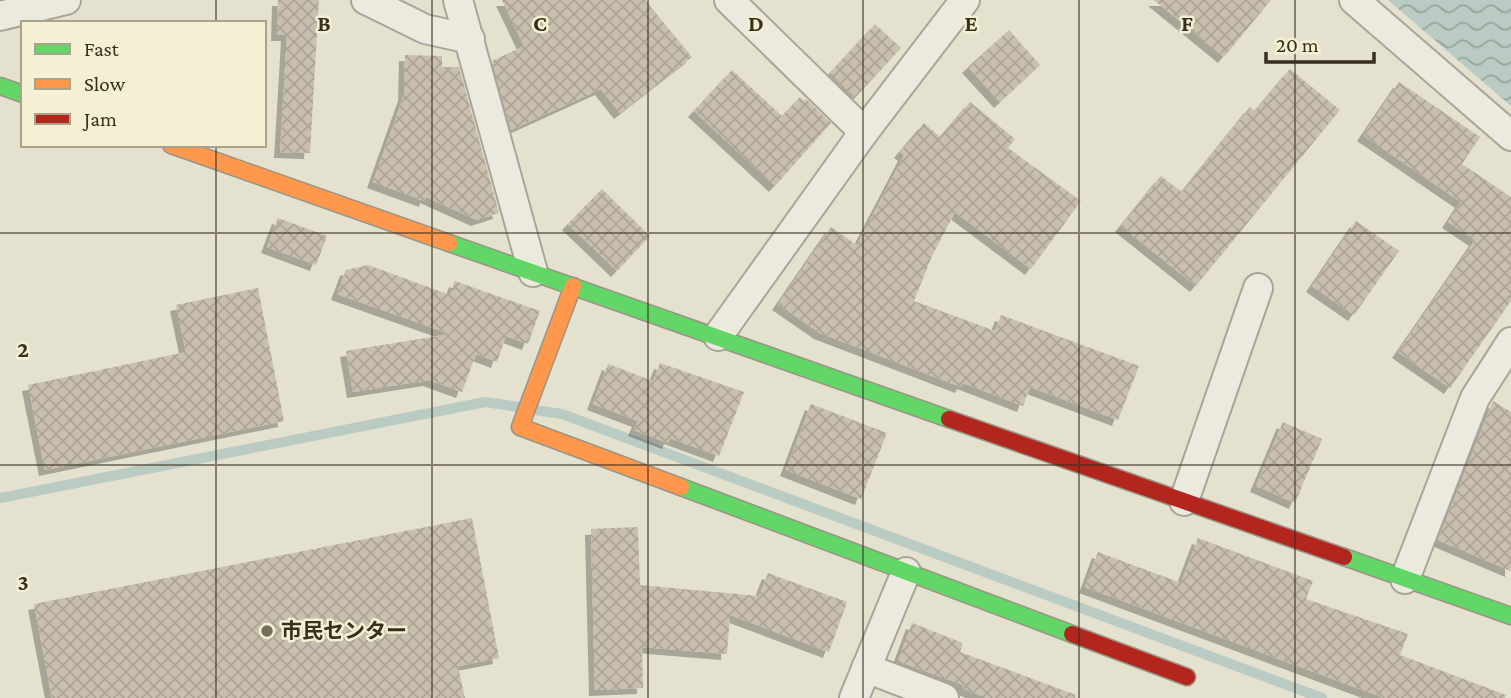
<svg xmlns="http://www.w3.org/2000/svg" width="1511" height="698" font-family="'Crimson Pro','Noto Sans JP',serif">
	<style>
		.water { fill: url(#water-waves) }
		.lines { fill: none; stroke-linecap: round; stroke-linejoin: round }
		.stream { stroke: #b9cbc2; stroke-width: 10 }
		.building { fill: url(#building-cross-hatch); filter: url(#shadow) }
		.street-casing { stroke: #a9a597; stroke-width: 32 }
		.fast-casing { stroke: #999586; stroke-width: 19 }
		.slow-casing { stroke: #999586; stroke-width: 19 }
		.jam-casing { stroke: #999586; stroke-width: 19 }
		.street { stroke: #eceadf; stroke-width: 28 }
		.fast { stroke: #63d668; stroke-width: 16 }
		.slow { stroke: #ff974d; stroke-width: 16 }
		.jam { stroke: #b3261e; stroke-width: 16 }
		.grid { fill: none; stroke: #382f1f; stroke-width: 2; stroke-opacity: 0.55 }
		.poi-dot { fill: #746d5c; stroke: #f5f0d4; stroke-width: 2.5 }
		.labels { text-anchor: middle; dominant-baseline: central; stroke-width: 5; stroke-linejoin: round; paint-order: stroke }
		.poi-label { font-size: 21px; font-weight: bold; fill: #382f1f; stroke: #f5f0d4; text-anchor: start }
		.grid-label { font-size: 23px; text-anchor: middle; font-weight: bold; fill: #382f1f; stroke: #f5f0d4; stroke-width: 5; stroke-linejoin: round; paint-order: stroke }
	</style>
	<defs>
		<pattern id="water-waves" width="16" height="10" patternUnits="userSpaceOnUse" patternTransform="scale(1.75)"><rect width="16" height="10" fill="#b9cbc2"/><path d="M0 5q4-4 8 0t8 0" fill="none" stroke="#97a59d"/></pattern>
		<pattern id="building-cross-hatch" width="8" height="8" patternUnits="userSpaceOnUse" patternTransform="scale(1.75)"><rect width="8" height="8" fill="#c8bfaf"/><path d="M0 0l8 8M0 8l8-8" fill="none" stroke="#ada496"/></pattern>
		<filter id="shadow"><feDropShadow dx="-6" dy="6" stdDeviation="0" flood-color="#0004"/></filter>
	</defs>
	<rect width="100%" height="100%" fill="#e4e1ce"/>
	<polygon class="water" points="1388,0 1511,0 1511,106"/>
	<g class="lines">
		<g class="stream">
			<polyline points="535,410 562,414 1322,698"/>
			<polyline points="0,498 485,402 519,407"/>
		</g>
	</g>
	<g class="building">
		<polygon points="278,0 319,0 310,153 280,152 287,35 277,35"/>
		<polygon points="502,0 645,0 692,57 620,113 601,89 511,130 492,61 524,46"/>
		<polygon points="1154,0 1271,0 1224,57"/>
		<polygon points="875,24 901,48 854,99 829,74"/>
		<polygon points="1009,30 1040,65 1000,102 968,67"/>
		<polygon points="405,55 442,56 442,67 459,67 499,213 477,220 426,197 425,201 373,182 404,95"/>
		<polygon points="1290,69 1340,110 1196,286 1121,226 1161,176 1182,192 1250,107 1255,111"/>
		<polygon points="732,70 782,116 800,97 804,101 806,99 831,123 775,186 694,111"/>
		<polygon points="1399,82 1480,137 1462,164 1511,197 1511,301 1450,388 1398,352 1475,240 1448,222 1461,202 1363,135"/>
		<polygon points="970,102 1015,139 1008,148 1081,201 1031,269 955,212 932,256 914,301 995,331 1001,315 1139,366 1118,420 1030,387 1023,406 963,383 961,387 820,333 778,304 831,227 857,245 904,155 900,152 924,123 940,137"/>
		<polygon points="602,189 650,236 617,271 568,224"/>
		<polygon points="278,218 327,236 316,265 267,247"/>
		<polygon points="1356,221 1399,251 1354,315 1312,286"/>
		<polygon points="368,265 450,295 455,281 540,311 528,344 506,336 497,362 476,354 462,392 429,380 353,392 346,351 450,334 337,294 346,270"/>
		<polygon points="258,288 284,421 45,470 28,385 186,352 176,305"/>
		<polygon points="660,363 744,392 719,456 670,438 668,443 634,430 638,421 593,404 608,364 653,381"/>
		<polygon points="1493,401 1511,412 1511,571 1438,540"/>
		<polygon points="811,404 887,433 861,499 786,470"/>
		<polygon points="1283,422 1322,439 1295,503 1256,486"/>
		<polygon points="472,518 499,658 458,666 465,698 52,698 34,604"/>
		<polygon points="638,527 640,585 759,596 768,573 847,602 829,652 730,615 727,654 642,647 643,688 595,690 591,529"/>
		<polygon points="1198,538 1313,581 1306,599 1408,634 1400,655 1506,695 1505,698 1384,698 1085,587 1098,552 1181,583"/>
		<polygon points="912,623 963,643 960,652 1076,695 1075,698 987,698 962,688 963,685 898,661"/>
	</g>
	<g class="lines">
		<defs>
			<g id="street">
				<polyline points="366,0 425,29 470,39"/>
				<polyline points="458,0 533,272"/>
				<polyline points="729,0 864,132"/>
				<polyline points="1354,0 1511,136"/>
				<polyline points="0,16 66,0"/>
				<polyline points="718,336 864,132 965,0"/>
				<polyline points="1184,501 1258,288"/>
				<polyline points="1405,579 1475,398 1511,342"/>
				<polyline points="866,668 944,698"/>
				<polyline points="854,698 906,572"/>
			</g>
			<g id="fast">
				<polyline points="0,86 23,94"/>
				<polyline points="449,243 949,419"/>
				<polyline points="681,487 1072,634"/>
				<polyline points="1344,557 1511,616"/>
			</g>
			<g id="slow">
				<polyline points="171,145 449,243"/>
				<polyline points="573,286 520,427 681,487"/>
			</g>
			<g id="jam">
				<polyline points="949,419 1344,557"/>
				<polyline points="1072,634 1187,677"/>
			</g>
		</defs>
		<use href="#street" class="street-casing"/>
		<use href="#fast" class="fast-casing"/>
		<use href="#slow" class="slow-casing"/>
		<use href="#jam" class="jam-casing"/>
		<use href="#street" class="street"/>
		<use href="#fast" class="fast"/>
		<use href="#slow" class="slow"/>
		<use href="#jam" class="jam"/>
	</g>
	<path class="grid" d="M216,0V23M432,0V698M648,0V698M863,0V698M1079,0V698M1295,0V698M216,145V698M0,233H1511M0,465H1511"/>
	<circle class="poi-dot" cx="267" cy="631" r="7"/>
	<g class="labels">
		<g class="poi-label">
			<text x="281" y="631">市民センター</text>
		</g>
	</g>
	<g class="grid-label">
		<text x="324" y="31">B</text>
		<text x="540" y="31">C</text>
		<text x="756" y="31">D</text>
		<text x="971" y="31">E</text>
		<text x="1187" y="31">F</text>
		<text x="23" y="357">2</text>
		<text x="23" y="590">3</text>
	</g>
	<rect x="21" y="21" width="245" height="126" fill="#f5f0d4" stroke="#a9a38c" stroke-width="2"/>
	<rect x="35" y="44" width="35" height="10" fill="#63d668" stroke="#a9a38c" stroke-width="2"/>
	<text x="84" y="56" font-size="21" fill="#382f1f">Fast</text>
	<rect x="35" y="79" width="35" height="10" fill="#ff974d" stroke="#a9a38c" stroke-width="2"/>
	<text x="84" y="91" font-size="21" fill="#382f1f">Slow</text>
	<rect x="35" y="114" width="35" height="10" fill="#b3261e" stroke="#a9a38c" stroke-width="2"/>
	<text x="84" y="126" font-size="21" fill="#382f1f">Jam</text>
	<path d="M1266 52v10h108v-10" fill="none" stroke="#382f1f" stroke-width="3.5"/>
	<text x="1276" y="52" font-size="21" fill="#382f1f" stroke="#f5f0d4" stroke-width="5" paint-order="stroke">20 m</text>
</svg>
